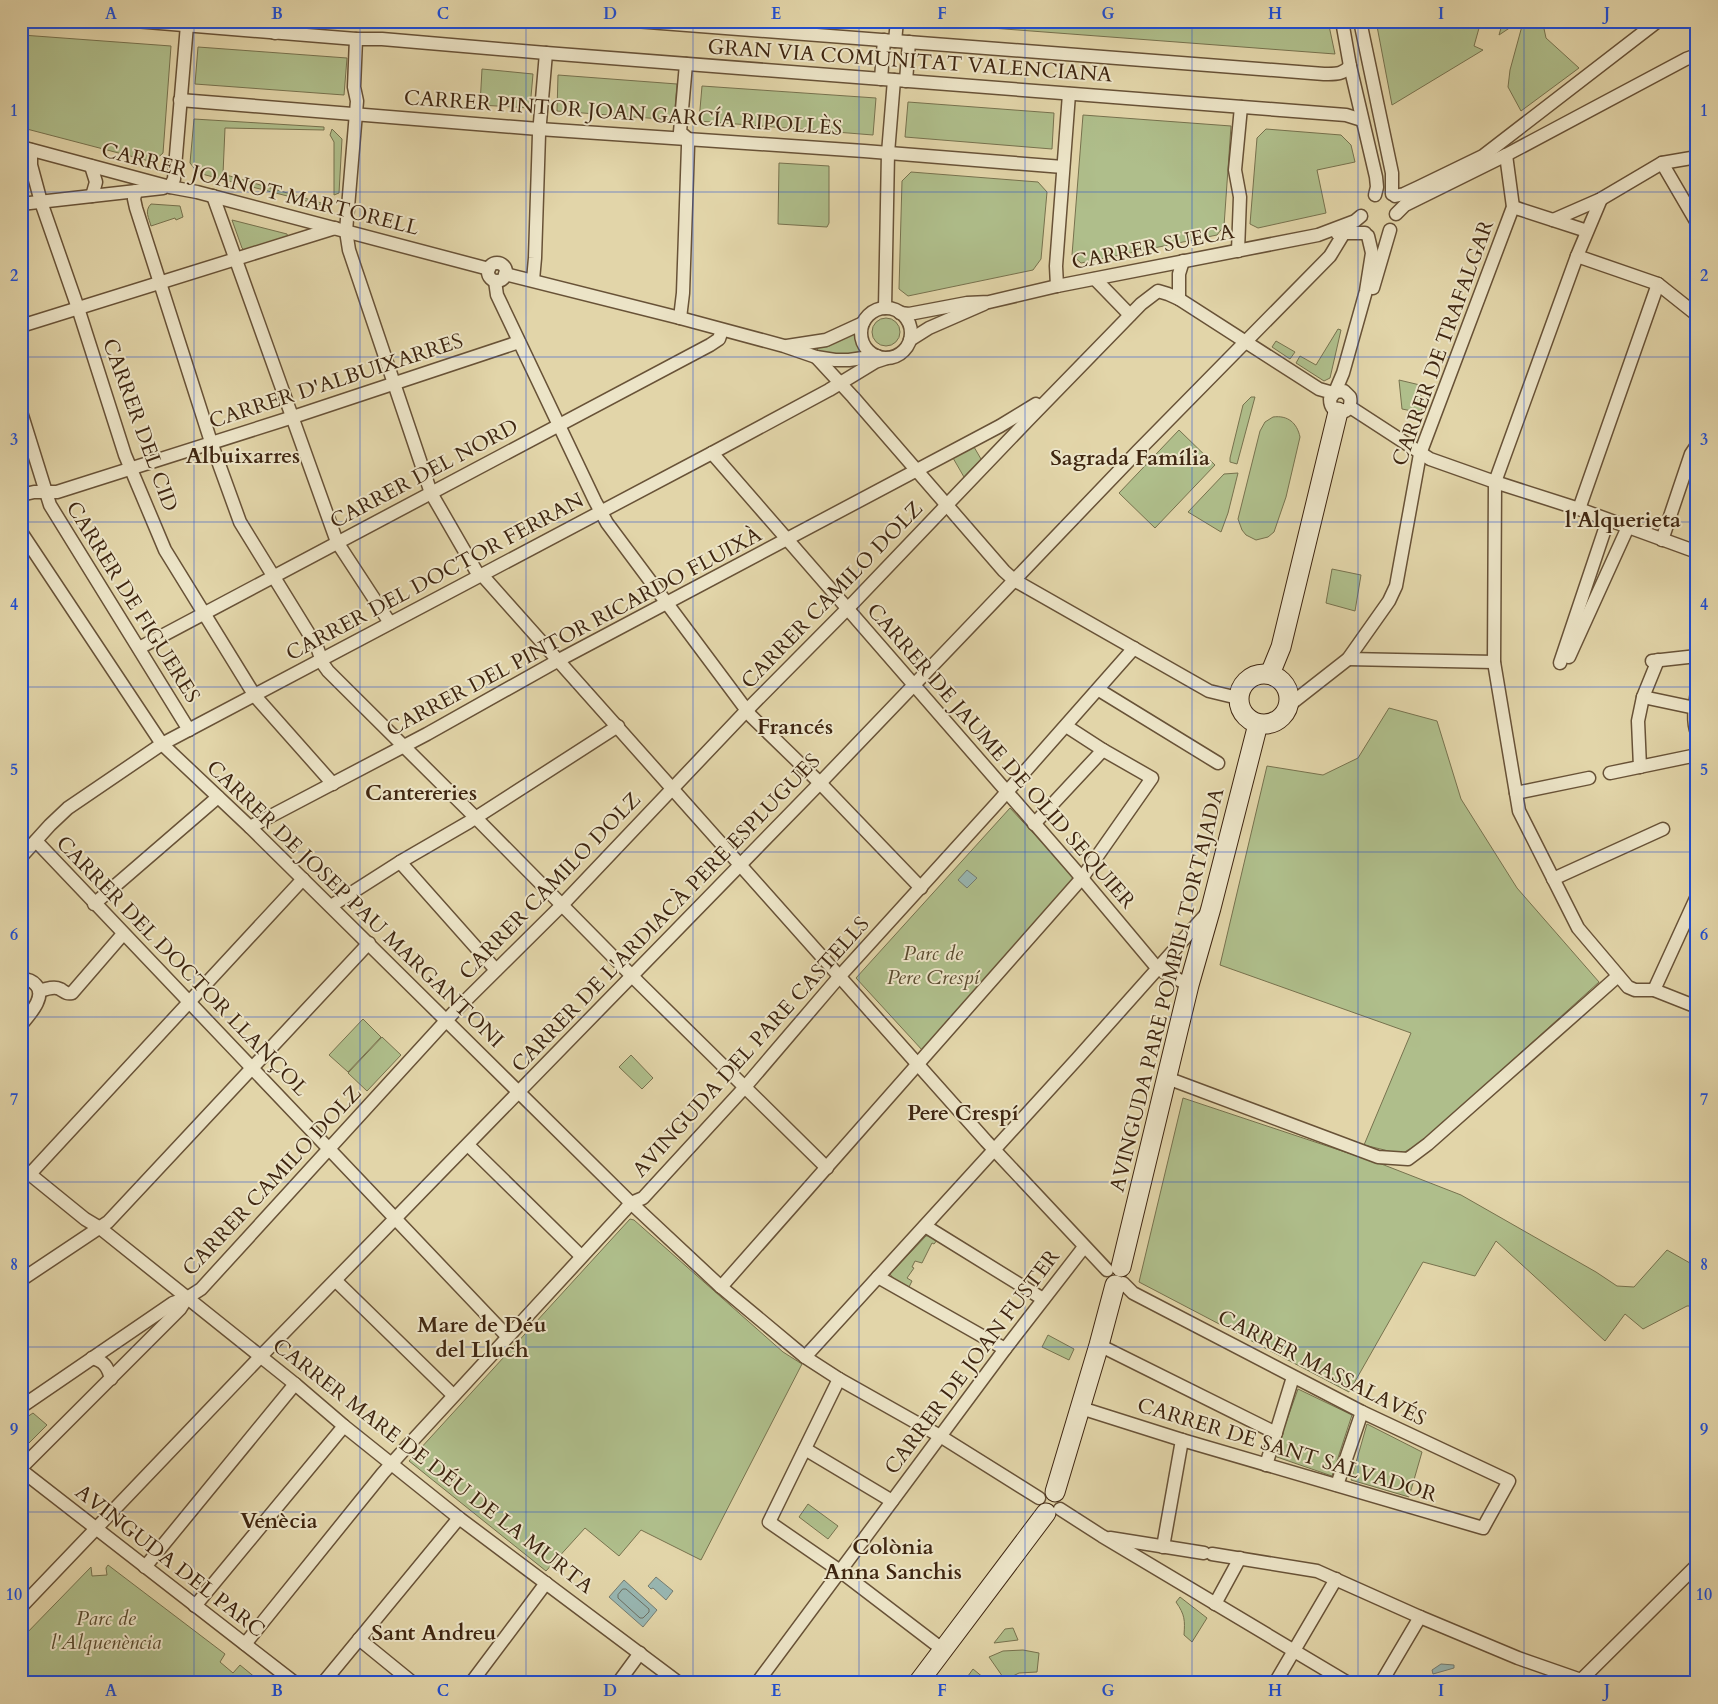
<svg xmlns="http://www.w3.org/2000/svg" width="1718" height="1704" font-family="Cardo,serif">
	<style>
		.green { fill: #afbe8b; stroke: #77724e }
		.water { fill: #98b6b1; stroke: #747c71 }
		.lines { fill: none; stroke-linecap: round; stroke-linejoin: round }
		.shore { stroke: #6c6e61; stroke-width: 1 }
		.street-casing { stroke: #685237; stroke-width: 15 }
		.secondary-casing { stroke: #3f2611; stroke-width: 21 }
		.street { stroke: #ece4c7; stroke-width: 12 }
		.secondary { stroke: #ece4c7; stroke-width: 19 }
		.grid { fill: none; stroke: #1d4ed8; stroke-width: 1; stroke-opacity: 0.55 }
		.labels { text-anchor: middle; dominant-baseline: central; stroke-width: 4; stroke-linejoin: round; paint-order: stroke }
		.street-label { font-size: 21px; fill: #3f2611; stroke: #ece4c7 }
		.park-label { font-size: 21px; font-style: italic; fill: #5b4c30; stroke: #ece4c7 }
		.neighbourhood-label { font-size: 22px; font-weight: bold; fill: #3f2611; stroke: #ece4c7 }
		.neatline { fill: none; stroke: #1d4ed8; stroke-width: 2 }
		.grid-label { font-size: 16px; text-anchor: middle; font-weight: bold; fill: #1d4ed8 }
	</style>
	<rect width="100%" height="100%" fill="#e2d5a9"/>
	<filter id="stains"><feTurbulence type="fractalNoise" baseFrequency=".004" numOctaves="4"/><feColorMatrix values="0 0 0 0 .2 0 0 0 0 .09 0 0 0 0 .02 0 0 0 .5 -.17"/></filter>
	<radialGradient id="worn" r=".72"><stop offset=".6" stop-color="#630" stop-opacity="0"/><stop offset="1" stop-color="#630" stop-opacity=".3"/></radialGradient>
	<g class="green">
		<polygon points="1328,21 1335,54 912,22 912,21"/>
		<polygon points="1376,21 1481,21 1474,46 1483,50 1392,105"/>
		<polygon points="1503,21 1520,21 1499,35"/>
		<polygon points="1529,21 1543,24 1546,38 1579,68 1521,111 1508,87 1510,70 1522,26"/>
		<polygon points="22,35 171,46 163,153 153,162 23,128 21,126"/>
		<polygon points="198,47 347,58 344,95 195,84"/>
		<polygon points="482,69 533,74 530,108 480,105"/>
		<polygon points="558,75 677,84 674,120 557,111"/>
		<polygon points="702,86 876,98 873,135 699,121"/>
		<polygon points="908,102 1054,113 1052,149 905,137"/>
		<polygon points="1083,115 1231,126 1224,226 1217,235 1081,263 1072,255"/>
		<polygon points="194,119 324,127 324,130 225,128 223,174 328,205 326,206 198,173 190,163"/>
		<polygon points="332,129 342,139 339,193 334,195 334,142 330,135"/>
		<polygon points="1266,129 1341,135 1351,145 1355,162 1317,170 1326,213 1258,228 1250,224 1257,138"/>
		<polygon points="779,163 829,166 829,223 827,227 778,224"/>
		<polygon points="911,172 1038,182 1047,192 1041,259 1033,270 908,296 899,289 902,181"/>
		<path d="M151,204L180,206L183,217L176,220L175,218L151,226C149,218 144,211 151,204Z"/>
		<polygon points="232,220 287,234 288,237 244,250 242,248"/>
		<circle cx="886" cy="332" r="14"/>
		<polygon points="1338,329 1341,330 1330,378 1324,381 1296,363 1300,356 1316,365"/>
		<polygon points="855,332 855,337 861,353 842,355 817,352 818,347"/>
		<polygon points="1276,341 1295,352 1290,359 1272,347"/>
		<polygon points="1399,380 1420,385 1422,413 1402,409"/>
		<polygon points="1251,397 1255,397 1237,464 1230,462 1230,458 1243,405"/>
		<path d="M1273,417C1288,415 1297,423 1300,437L1286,497L1274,532L1268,537L1256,540L1246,535L1242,530L1238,519L1260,431L1265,422Z"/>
		<polygon points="1179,430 1215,465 1155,528 1119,493"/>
		<polygon points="974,447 981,459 964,477 953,458"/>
		<polygon points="1238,473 1228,513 1221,532 1188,512 1224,474"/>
		<polygon points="1332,569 1361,575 1355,611 1326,603"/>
		<polygon points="1389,708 1437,721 1461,799 1517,888 1599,982 1422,1142 1401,1154 1364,1145 1411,1033 1220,965 1267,766 1323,775 1358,758"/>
		<polygon points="1010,808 1075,878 923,1051 856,978"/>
		<polygon points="363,1019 381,1037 348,1072 329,1055"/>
		<polygon points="382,1037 401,1055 367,1091 348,1073"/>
		<polygon points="631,1055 653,1078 642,1089 619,1067"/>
		<polygon points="1183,1098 1384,1165 1461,1195 1596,1272 1617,1286 1634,1287 1667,1250 1697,1267 1697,1306 1687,1306 1643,1329 1625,1314 1605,1341 1496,1241 1475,1276 1423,1262 1349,1392 1139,1282"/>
		<polygon points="630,1219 634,1220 783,1352 802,1364 701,1560 641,1530 619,1556 585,1528 546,1571 409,1461"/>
		<polygon points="931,1235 938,1239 934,1244 932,1243 922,1263 915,1261 912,1267 914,1268 907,1278 912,1281 909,1287 893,1278 890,1274 926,1236"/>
		<polygon points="1048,1335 1074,1349 1069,1360 1042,1347"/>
		<polygon points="1298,1389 1352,1415 1332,1476 1274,1456"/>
		<polygon points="33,1413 47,1425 25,1447 21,1444 21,1421"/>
		<polygon points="1367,1424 1422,1452 1409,1497 1351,1480"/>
		<polygon points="808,1504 838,1526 828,1539 799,1517"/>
		<polygon points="108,1565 225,1654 220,1662 233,1673 240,1665 262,1683 21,1683 21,1639 91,1567 92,1576 107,1575 106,1568"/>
		<path d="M1180,1597L1207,1618L1192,1642L1184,1635C1185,1620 1185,1615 1176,1602Z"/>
		<polygon points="1013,1628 1018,1640 994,1643 1005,1629"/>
		<polygon points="1023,1650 1039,1653 1037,1672 1019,1673 1005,1680 989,1657 1003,1651"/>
		<polygon points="973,1669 990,1683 963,1683"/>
	</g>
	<g class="water">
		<polygon points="967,870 977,878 967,888 958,880"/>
		<polygon points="656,1577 673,1591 666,1600 653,1588 651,1589 648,1586"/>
		<polygon points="624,1580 657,1610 643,1627 609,1597"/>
		<polygon points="1441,1664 1454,1665 1454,1668 1433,1674 1432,1670"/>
	</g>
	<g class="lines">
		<polygon class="shore" points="623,1589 626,1589 649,1609 649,1612 643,1618 640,1618 618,1598 618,1595"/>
		<defs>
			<g id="street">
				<polyline points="135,21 356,39 382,39 546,53 1346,115 1362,120"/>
				<polyline points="262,21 265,28 275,33 284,29 287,21"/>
				<path d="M635,21L1324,74C1336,74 1342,75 1350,66"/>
				<polyline points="1342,21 1350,66 1376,177 1377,187 1375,195"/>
				<polyline points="1360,21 1392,173 1392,194"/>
				<polyline points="356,39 354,87 357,101 346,231 349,250 431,493 479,576"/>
				<polyline points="895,41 897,21"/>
				<polyline points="881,79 884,40"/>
				<polyline points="906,81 909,42"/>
				<polyline points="180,100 539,129 864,151 1063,167"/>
				<polyline points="21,147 170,187 197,192 489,269"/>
				<polyline points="31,150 31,165 41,202 78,308 125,455 165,550 255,696 333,784"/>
				<polyline points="1662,163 1697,223"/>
				<polyline points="91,166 96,182 92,196"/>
				<polyline points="170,187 174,179 187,25"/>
				<polyline points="136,191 134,199 136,208 211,442 240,522 317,647 323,664 328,671 476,818 639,983 827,1168"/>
				<polyline points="213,196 337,542 390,623"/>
				<polyline points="1395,196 1404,194 1419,187 1483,156 1658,21"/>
				<polyline points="1601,199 1577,256 1495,482 1494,662 1519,811 1578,928 1628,987 1635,990 1654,990 1697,1007"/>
				<polyline points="21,204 163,188"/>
				<polyline points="1513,207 1587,231"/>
				<polyline points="1396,214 1405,205 1506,155 1686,59 1697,55"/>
				<polyline points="1553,220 1601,199 1662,163 1697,157"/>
				<polyline points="1337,233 1365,233"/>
				<polyline points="1238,251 1240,197 1235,170 1241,107"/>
				<polyline points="1577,256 1658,284 1697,315"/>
				<circle cx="497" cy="272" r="9"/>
				<polyline points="505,274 680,318 784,346 816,357 835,360 849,360 877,356"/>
				<polyline points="1095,279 1130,315"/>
				<polyline points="533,280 535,258 539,134 546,53"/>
				<polyline points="495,281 497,295 595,501 607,523 751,716 820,783 921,888"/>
				<polyline points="1057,286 1056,266 1069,94"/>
				<polyline points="1373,288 1390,230"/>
				<polyline points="1179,299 1179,274 1183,261"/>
				<polyline points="885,308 888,153 894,80"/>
				<circle cx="886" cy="333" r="25"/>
				<polyline points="900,313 909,314 967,303 989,302 1057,286 1318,235 1355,221 1361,216"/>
				<polyline points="680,318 683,293 688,146 688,139 680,132 686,64"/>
				<polyline points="21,326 335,228"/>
				<polyline points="910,340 929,328 984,304"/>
				<polyline points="787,346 826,340 863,323"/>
				<polyline points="816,357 853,397 1004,571 1014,580 1209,691 1238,698"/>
				<path d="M1335,392L1344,391L1350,397C1354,416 1330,418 1330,399L1335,392L1343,373L1366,291L1372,253L1368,236"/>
				<polyline points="1350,407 1430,459 1495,482 1579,509 1697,552"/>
				<polyline points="21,412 50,505 189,730"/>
				<polyline points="712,453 1075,870 1158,969 1189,985"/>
				<polyline points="21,495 34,492 57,492 293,417 519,342"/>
				<polyline points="1579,509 1658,284"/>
				<polyline points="21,532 162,744 250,827 631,1203 721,1287 805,1357 839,1379 940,1436 1039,1498"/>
				<polyline points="1662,540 1691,454 1697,445"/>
				<polyline points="482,575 986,1141 1107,1270"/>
				<polyline points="139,648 710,345 719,339 722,330"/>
				<polyline points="1569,657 1628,527"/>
				<polyline points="1348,659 1494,662"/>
				<polyline points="1652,661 1697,656"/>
				<polyline points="1560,663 1608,520"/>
				<polyline points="1099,690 1218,763"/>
				<path d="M1697,692C1695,705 1692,721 1697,733"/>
				<polyline points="1643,697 1695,708"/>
				<polyline points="1288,706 1348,659 1389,601 1396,586 1420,454 1513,207 1506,155"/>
				<polyline points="1640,767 1638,721 1643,697 1658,660"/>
				<polyline points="1610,773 1697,755"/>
				<polyline points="1516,793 1589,778"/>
				<polyline points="1034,824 1103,750"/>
				<polyline points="250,827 427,734 559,660 1000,426 1036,404"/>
				<polyline points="36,841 507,1336"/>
				<polyline points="21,857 50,825 68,808 162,744 712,453 829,390 875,362 887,358"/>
				<polyline points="400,862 496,970"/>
				<polyline points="1553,879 1663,829"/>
				<polyline points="94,904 218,797"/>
				<polyline points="331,906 400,862 469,822 618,726"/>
				<path d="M21,979C27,979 32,980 36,985C47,997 28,1016 21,1025"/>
				<polyline points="1654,990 1697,896"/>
				<path d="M40,991C46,989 54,986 60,989C65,992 66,994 72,993L123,934"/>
				<polyline points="1167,1078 1378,1157 1408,1159 1428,1144 1618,976"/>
				<polyline points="468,1145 581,1256"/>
				<polyline points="21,1167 85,1219 100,1228 295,1384 344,1426 459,1518 679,1683"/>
				<polyline points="30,1174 303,879"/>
				<polyline points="925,1226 1043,1299"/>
				<polyline points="878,1277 1005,1349"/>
				<polyline points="21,1280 108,1222 369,943"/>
				<polyline points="336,1281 453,1395"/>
				<polyline points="721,1287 1082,878 1152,778 1103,750 1066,726"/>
				<polyline points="1099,1345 1276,1433"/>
				<polyline points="805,1357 1077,1059 1208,912"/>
				<path d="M92,1358C104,1361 108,1367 111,1379"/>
				<polyline points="839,1379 769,1522 840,1571 942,1649"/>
				<polyline points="21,1407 173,1303 187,1298 201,1289 454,1012 562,905 747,710 854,602 1028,420 1141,304 1158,291 1168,294 1179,299 1319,389 1333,393"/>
				<polyline points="1081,1408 1182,1440 1483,1528 1509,1481 1362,1412 1133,1293 1123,1283"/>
				<polyline points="805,1449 892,1501"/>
				<polyline points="1266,1465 1293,1377"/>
				<polyline points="21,1468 180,1309 187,1298"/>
				<polyline points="21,1470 295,1683"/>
				<polyline points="1337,1485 1362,1412"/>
				<polyline points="1060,1509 1102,1536 1348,1683"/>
				<polyline points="1110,1538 1204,1553"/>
				<polyline points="1163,1547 1182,1440"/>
				<polyline points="1212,1554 1317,1571 1420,1617 1518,1658 1581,1680 1697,1565"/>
				<polyline points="145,1567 295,1384"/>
				<polyline points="1215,1604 1240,1558"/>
				<polyline points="195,1606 344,1426"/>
				<polyline points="21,1607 261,1356 820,783 1138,451 1330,256 1344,233"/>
				<polyline points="359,1639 413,1683"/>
				<polyline points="245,1644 383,1473 403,1451 624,1211 631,1203 643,1198 745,1087 839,977 998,802 1134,648"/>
				<polyline points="323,1683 459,1518"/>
				<polyline points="471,1683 546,1583"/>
				<polyline points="618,1683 640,1653"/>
				<polyline points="757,1683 1005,1349 1084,1247"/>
				<polyline points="1275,1683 1336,1579"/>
				<polyline points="1381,1683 1420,1617"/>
			</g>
			<g id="secondary">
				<circle cx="1264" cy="699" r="25"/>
				<polyline points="1270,674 1281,647 1338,412"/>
				<polyline points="1121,1267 1189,985 1211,908 1258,724"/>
				<polyline points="1055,1492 1099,1345 1115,1285"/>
				<polyline points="918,1683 1046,1513"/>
			</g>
		</defs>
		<use href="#street" class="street-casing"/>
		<use href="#secondary" class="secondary-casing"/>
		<use href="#street" class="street"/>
		<use href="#secondary" class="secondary"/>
	</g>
	<path class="grid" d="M194,21V1683M360,21V1683M526,21V1683M693,21V1683M859,21V1683M1025,21V1683M1192,21V1683M1358,21V1683M1524,21V1683M21,192H1697M21,357H1697M21,522H1697M21,687H1697M21,852H1697M21,1017H1697M21,1182H1697M21,1347H1697M21,1512H1697"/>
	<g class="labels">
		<g class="street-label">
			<text transform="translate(910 61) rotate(4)">GRAN VIA COMUNITAT VALENCIANA</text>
			<text transform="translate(623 113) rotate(4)">CARRER PINTOR JOAN GARCÍA RIPOLLÈS</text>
			<text transform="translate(260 189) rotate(14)">CARRER JOANOT MARTORELL</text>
			<text transform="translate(1153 247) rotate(-11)">CARRER SUECA</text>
			<text transform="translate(1443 343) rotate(-70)">CARRER DE TRAFALGAR</text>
			<text transform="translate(336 381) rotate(-18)">CARRER D'ALBUIXARRES</text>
			<text transform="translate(140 425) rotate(70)">CARRER DEL CID</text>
			<text transform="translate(424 474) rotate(-28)">CARRER DEL NORD</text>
			<text transform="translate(435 577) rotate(-28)">CARRER DEL DOCTOR FERRAN</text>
			<text transform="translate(832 595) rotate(-46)">CARRER CAMILO DOLZ</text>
			<text transform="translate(133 602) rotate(58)">CARRER DE FIGUERES</text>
			<text transform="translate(574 632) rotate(-28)">CARRER DEL PINTOR RICARDO FLUIXÀ</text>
			<text transform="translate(1001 756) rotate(49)">CARRER DE JAUME DE OLID SEQUIER</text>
			<text transform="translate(550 886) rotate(-46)">CARRER CAMILO DOLZ</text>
			<text transform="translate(355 904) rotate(44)">CARRER DE JOSEP PAU MARGANTONI</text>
			<text transform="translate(666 913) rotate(-46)">CARRER DE L'ARDIACÀ PERE ESPLUGUES</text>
			<text transform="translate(182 966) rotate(46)">CARRER DEL DOCTOR LLANÇOL</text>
			<text transform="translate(1167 990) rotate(-76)">AVINGUDA PARE POMPILI TORTAJADA</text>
			<text transform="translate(751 1047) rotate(-48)">AVINGUDA DEL PARE CASTELLS</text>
			<text transform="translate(272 1181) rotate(-47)">CARRER CAMILO DOLZ</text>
			<text transform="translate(972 1362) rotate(-53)">CARRER DE JOAN FUSTER</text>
			<text transform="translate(1322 1368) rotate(27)">CARRER MASSALAVÉS</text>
			<text transform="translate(1287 1450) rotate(17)">CARRER DE SANT SALVADOR</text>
			<text transform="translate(433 1466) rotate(38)">CARRER MARE DE DÉU DE LA MURTA</text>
			<text transform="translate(170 1561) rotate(38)">AVINGUDA DEL PARC</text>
		</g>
		<g class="park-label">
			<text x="933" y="953">Parc de<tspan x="933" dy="24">Pere Crespí</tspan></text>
			<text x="106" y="1618">Parc de<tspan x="106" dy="24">l'Alquenència</tspan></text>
		</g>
		<g class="neighbourhood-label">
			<text x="243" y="456">Albuixarres</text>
			<text x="1130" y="458">Sagrada Família</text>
			<text x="1623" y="520">l'Alquerieta</text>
			<text x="795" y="727">Francés</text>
			<text x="421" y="793">Cantereries</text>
			<text x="963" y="1113">Pere Crespí</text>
			<text x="482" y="1325">Mare de Déu<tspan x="482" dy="25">del Lluch</tspan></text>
			<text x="279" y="1521">Venècia</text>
			<text x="893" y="1547">Colònia<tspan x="893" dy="25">Anna Sanchis</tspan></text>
			<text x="434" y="1633">Sant Andreu</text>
		</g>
	</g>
	<rect width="1718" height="1704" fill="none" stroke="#e2d5a9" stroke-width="55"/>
	<rect x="28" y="28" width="1662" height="1648" class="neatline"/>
	<g class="grid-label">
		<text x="111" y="19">A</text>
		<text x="277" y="19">B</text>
		<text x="443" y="19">C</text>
		<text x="610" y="19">D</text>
		<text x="776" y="19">E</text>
		<text x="942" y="19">F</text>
		<text x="1108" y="19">G</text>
		<text x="1275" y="19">H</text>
		<text x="1441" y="19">I</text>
		<text x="1607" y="19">J</text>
		<text x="14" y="116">1</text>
		<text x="1704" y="116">1</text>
		<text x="14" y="281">2</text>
		<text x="1704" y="281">2</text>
		<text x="14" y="445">3</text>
		<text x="1704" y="445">3</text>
		<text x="14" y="610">4</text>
		<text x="1704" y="610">4</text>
		<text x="14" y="775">5</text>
		<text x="1704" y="775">5</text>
		<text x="14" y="940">6</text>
		<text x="1704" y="940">6</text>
		<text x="14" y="1105">7</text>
		<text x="1704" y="1105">7</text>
		<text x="14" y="1270">8</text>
		<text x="1704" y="1270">8</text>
		<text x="14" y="1435">9</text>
		<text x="1704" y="1435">9</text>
		<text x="14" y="1600">10</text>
		<text x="1704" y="1600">10</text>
		<text x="111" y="1696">A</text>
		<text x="277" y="1696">B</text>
		<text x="443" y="1696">C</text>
		<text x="610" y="1696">D</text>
		<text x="776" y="1696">E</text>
		<text x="942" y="1696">F</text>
		<text x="1108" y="1696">G</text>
		<text x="1275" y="1696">H</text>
		<text x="1441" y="1696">I</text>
		<text x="1607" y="1696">J</text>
	</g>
	<rect width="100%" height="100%" filter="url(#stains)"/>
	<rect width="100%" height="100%" fill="url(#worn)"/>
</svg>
